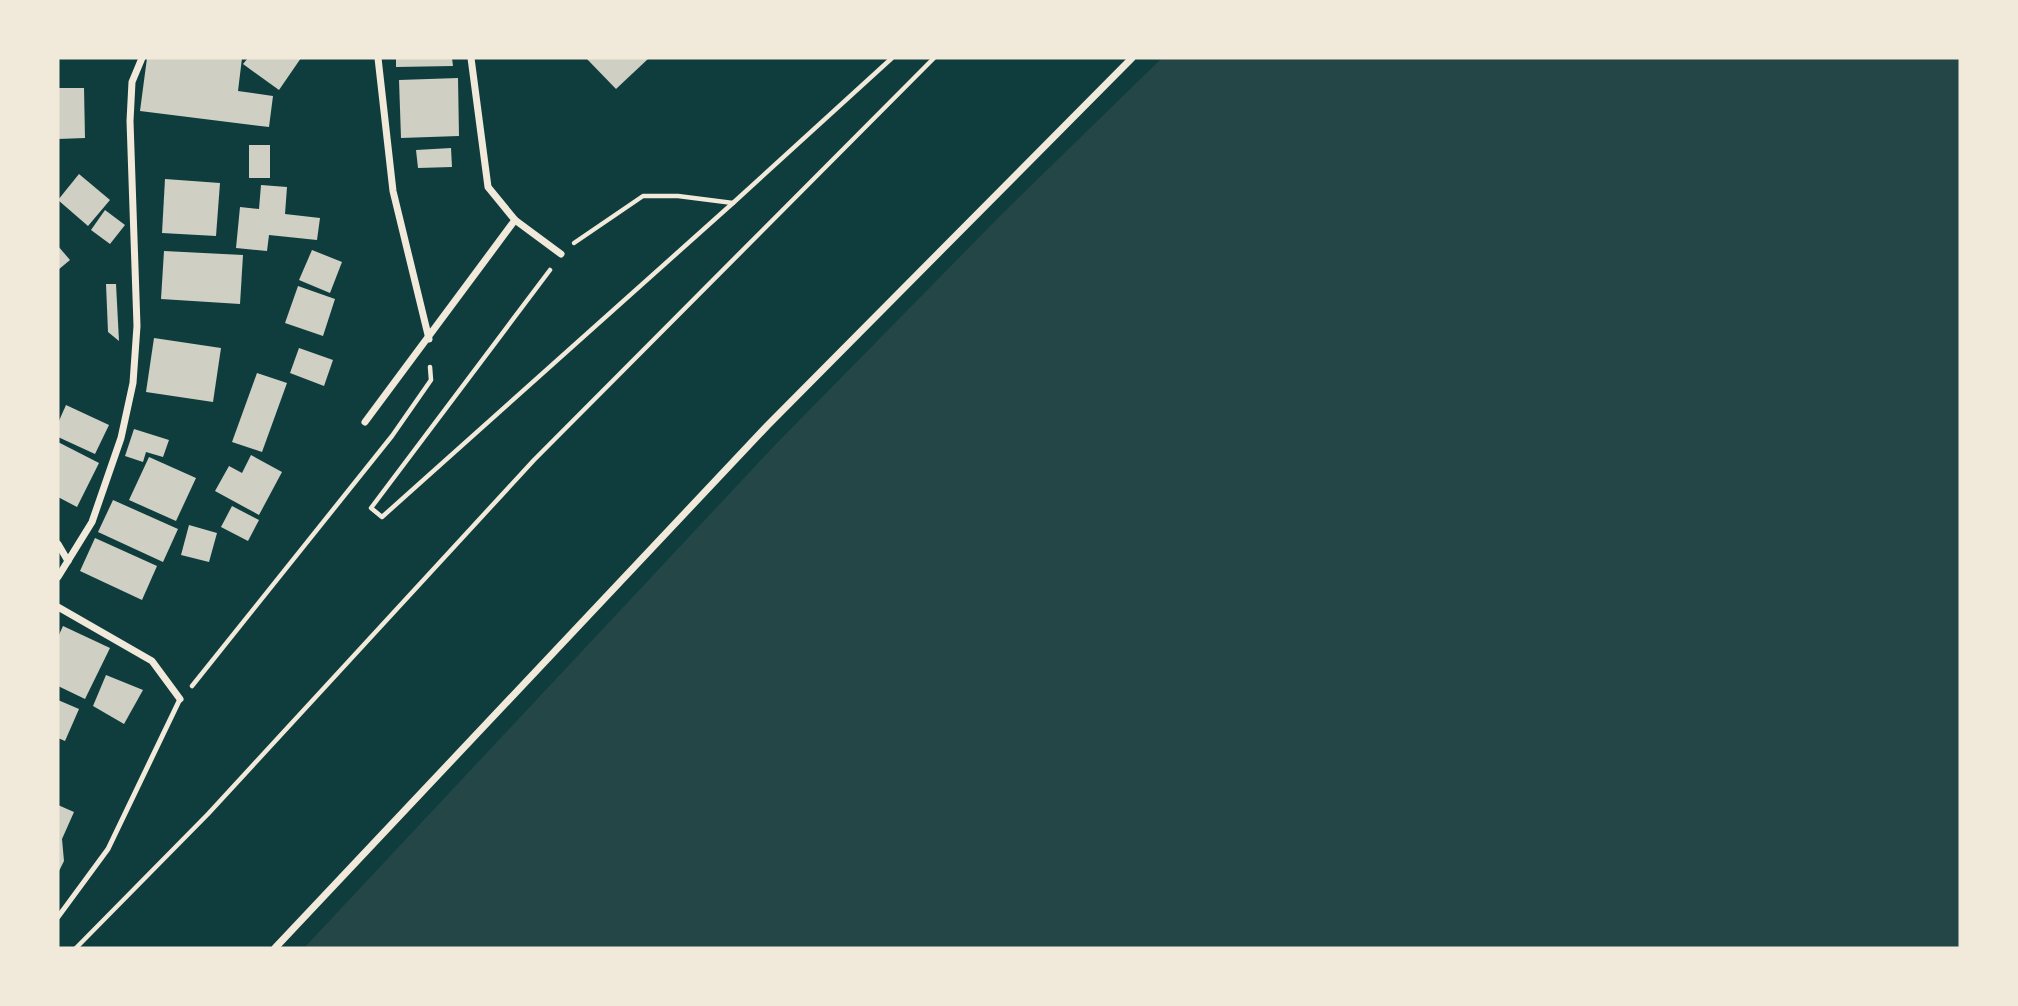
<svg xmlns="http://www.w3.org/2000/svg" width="2018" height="1006" font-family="Lato,sans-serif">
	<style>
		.green { fill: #244646 }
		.building { fill: #cfcfc3 }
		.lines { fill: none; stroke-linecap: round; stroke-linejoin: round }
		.path { stroke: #f1e9da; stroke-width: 4.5 }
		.service { stroke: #f1e9da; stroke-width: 5 }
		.minor { stroke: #f1e9da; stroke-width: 7 }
	</style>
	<rect width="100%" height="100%" fill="#0f3d3e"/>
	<polygon class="green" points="1162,58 1960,58 1960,948 304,948 776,444 1003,213"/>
	<g class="building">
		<polygon points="147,58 242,58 238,91 273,96 269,127 140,111"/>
		<polygon points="248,58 301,58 279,90 243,64"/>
		<polygon points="396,58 452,58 453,66 396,67"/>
		<polygon points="586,58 649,58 616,89"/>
		<polygon points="458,78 459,136 401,138 399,80"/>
		<polygon points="58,88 84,88 85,138 58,139"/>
		<rect x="249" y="145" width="21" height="33"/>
		<polygon points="451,148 452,167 418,168 416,150"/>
		<polygon points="79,174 110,200 88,226 58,200"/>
		<polygon points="165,179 220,183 216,236 162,233"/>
		<polygon points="261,185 287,187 285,214 320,218 317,240 269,235 267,251 236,248 240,207 259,209"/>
		<polygon points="105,210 125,225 110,244 91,230"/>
		<polygon points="58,246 70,260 58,270"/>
		<polygon points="312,250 342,262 330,293 299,280"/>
		<polygon points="164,251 243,255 240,304 161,299"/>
		<polygon points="106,284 116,284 119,341 108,332"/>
		<polygon points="298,286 335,299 323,336 285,323"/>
		<polygon points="154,338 221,348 213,402 146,392"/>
		<polygon points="299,348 333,360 324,386 290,373"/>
		<polygon points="257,373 287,383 262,452 232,442"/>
		<polygon points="66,405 109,425 95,454 58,437 58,423"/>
		<polygon points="134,429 169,440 163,457 146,452 143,462 125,456"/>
		<polygon points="58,442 99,463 77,507 58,497"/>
		<polygon points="251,455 282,472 259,515 215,491 229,466 242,473"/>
		<polygon points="149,457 196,478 176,521 129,500"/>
		<polygon points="113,500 178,529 163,562 98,532"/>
		<polygon points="232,506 259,520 248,541 221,527"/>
		<polygon points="189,525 217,533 209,562 181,555"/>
		<polygon points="95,538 157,566 142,600 80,571"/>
		<polygon points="63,626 110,648 85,699 58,686 58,637"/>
		<polygon points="106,675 143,690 124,724 93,706"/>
		<polygon points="58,700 79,709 65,741 58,738"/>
		<polygon points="58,805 74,812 62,839 64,861 58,873"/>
	</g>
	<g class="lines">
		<g class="path">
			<polyline points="574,243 643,196 678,196 733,203"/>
			<polyline points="550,270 371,508 382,517 733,203 892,58"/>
			<polyline points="192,686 392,436 431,380 430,367"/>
			<polyline points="76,948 208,814 534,460 934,58"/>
		</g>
		<polyline class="service" points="58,917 108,849 180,699"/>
		<g class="minor">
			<polyline points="378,58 393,191 429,339"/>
			<polyline points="471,58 488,187 515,220 561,254"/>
			<polyline points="365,422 515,220"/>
			<polyline points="58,544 68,561"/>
			<polyline points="58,577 92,522 121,438 133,383 137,326 130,121 132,82 142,58"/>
			<polyline points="58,607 152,661 180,699"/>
			<polyline points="275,948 767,426 1132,58"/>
		</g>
	</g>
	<rect width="2018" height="1006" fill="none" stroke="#f1e9da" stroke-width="119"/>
</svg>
